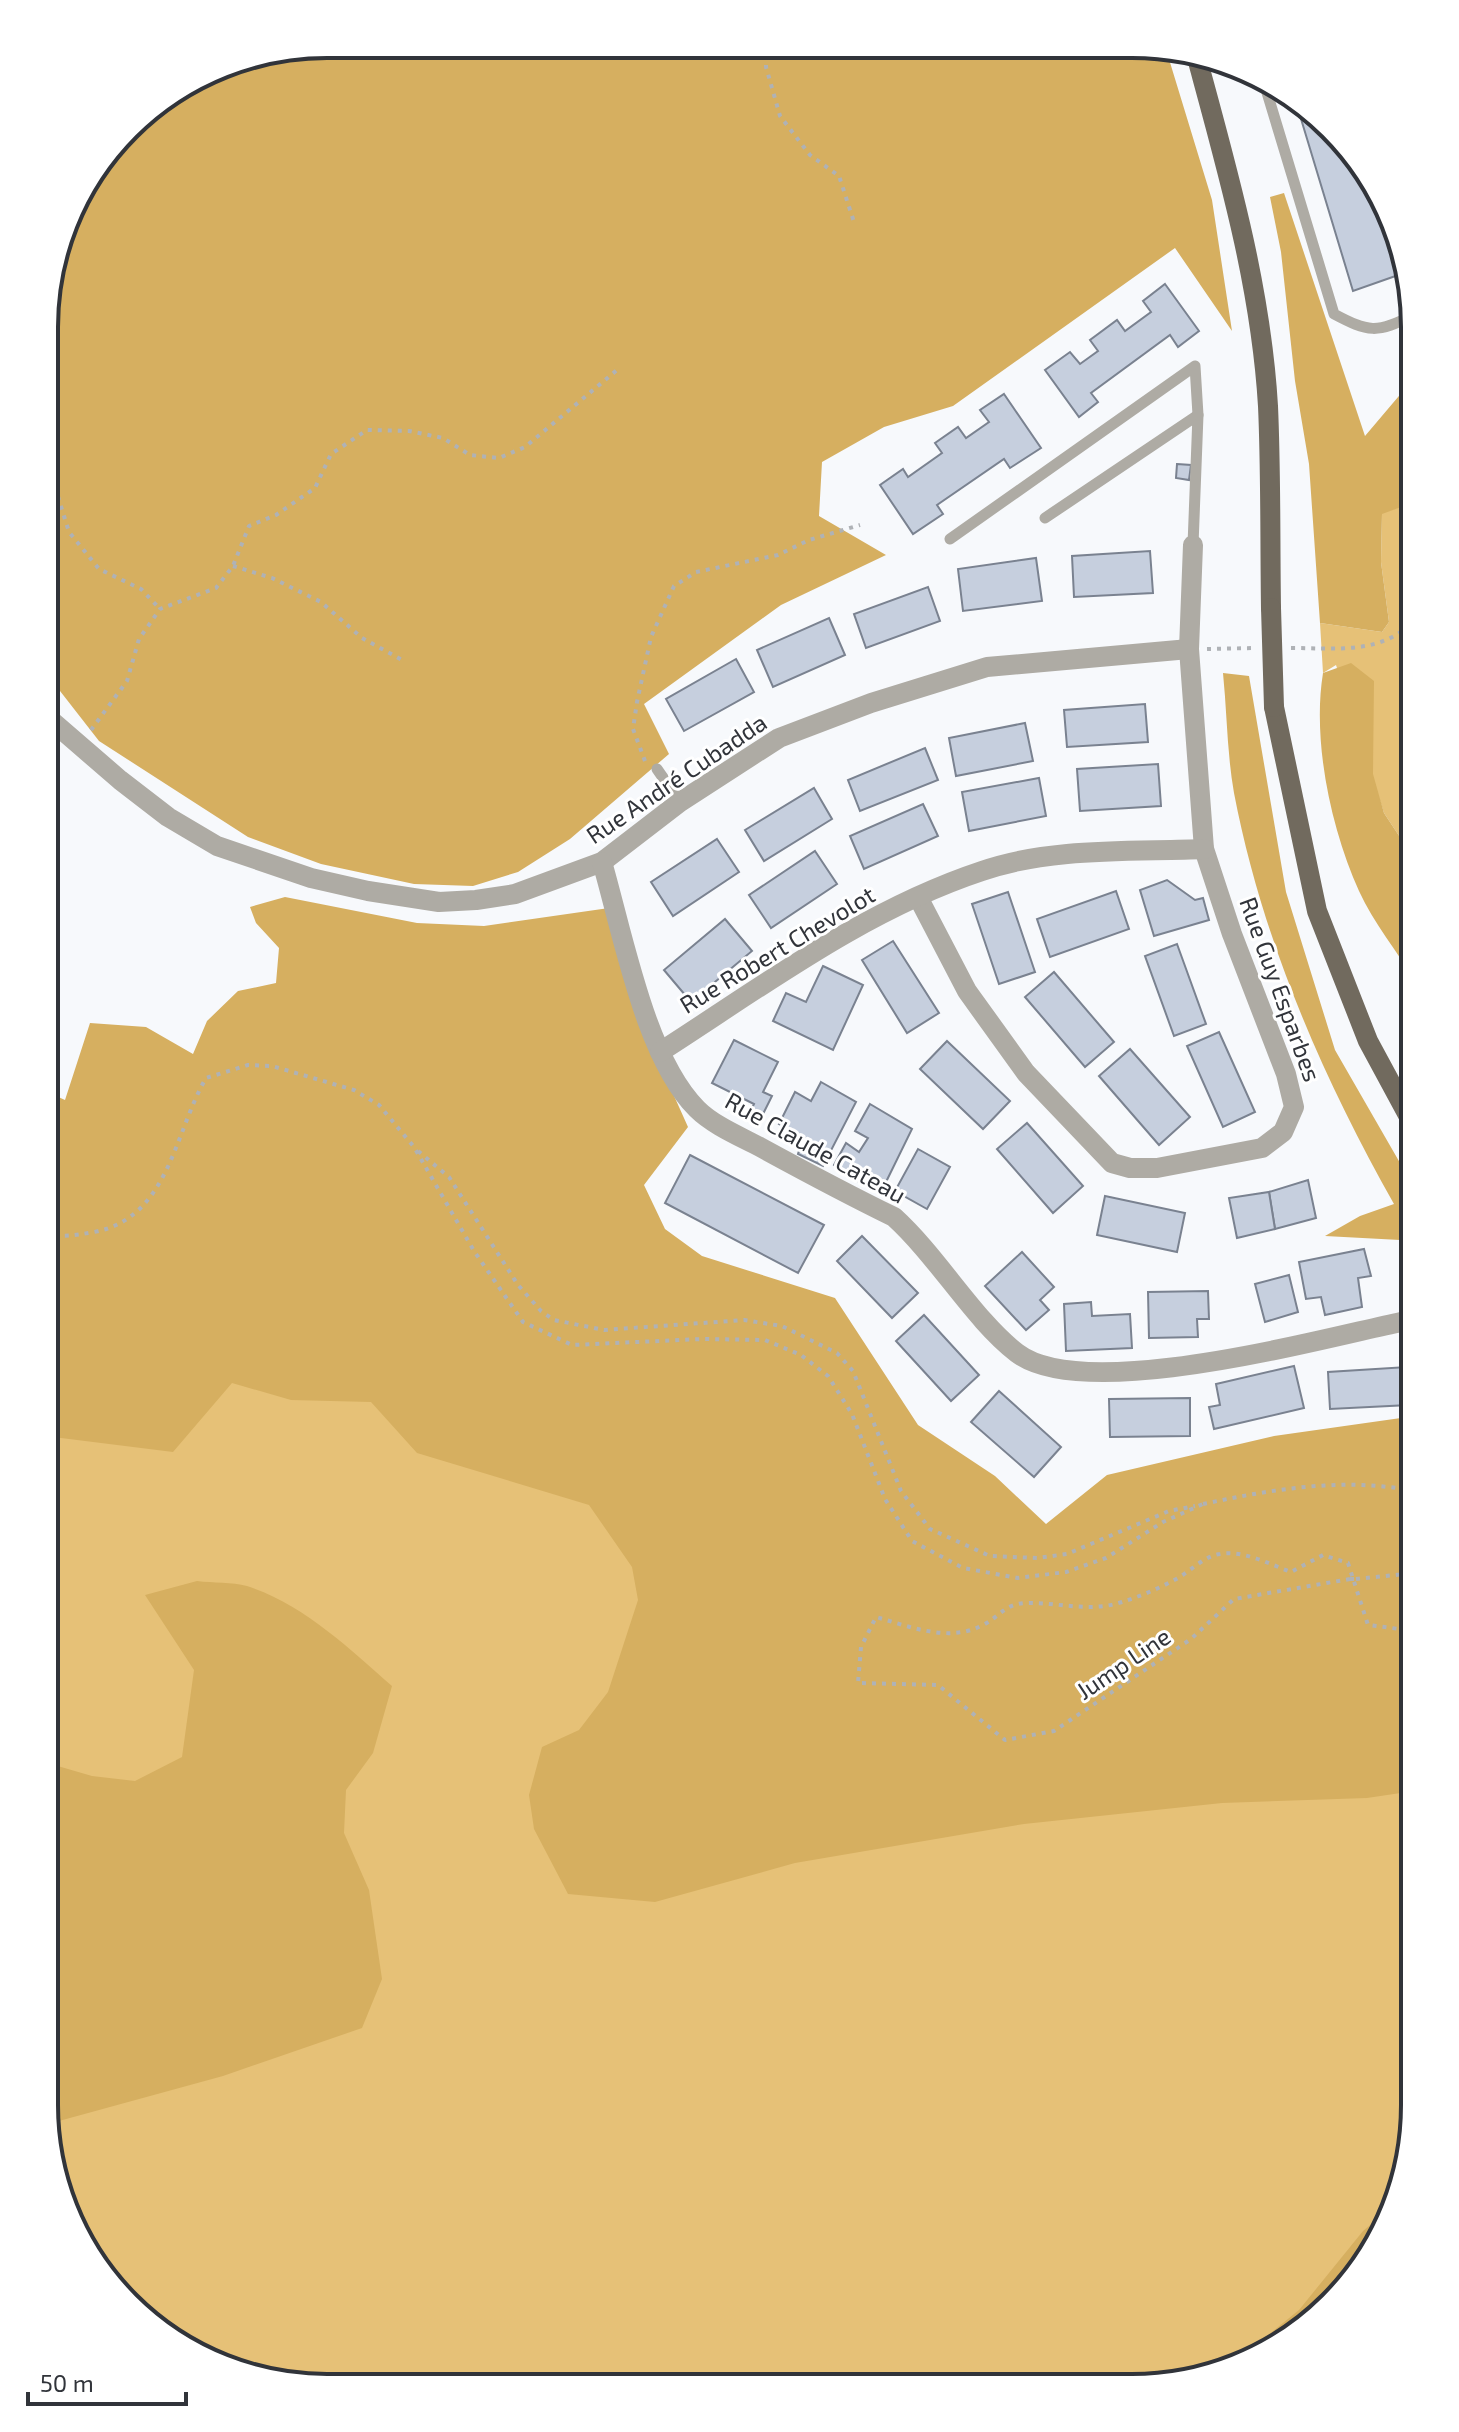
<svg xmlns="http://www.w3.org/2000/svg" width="1459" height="2432" font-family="'Exo 2',sans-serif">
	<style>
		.green { fill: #e6c177 }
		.forest { fill: #d6af60 }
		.building { fill: #c6cfde; stroke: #7a8290; stroke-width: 2 }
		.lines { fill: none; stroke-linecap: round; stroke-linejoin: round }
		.path { stroke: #afb2b6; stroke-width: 4; stroke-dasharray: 4 6; stroke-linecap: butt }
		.service { stroke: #aeaba4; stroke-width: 11 }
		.minor { stroke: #aeaba4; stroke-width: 20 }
		.primary { stroke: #716a5e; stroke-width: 20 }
		.path-bridge { stroke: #afb2b6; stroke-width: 4; stroke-dasharray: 4 6; stroke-linecap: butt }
		.primary-bridge { stroke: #716a5e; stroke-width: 20 }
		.labels { text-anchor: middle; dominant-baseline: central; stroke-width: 6; stroke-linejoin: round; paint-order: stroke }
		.street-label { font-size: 24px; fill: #31343a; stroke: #fff }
		.rim { fill: none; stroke: #31343a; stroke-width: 4 }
	</style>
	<rect width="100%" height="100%" fill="#f7f9fc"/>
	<g class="green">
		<polygon points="1415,502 1415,860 1384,813 1336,665 1323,673 1320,623 1382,632 1389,622 1381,562 1382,513"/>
		<polygon points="45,1250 887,1560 1415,1583 1414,2124 1394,2213 1357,2277 1240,2367 1133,2388 290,2386 154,2329 65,2213 44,2105"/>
	</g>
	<g class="forest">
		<polygon points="327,44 1165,46 1212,200 1232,331 1175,248 953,406 884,427 822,462 819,516 886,555 781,605 644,704 669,754 570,839 518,872 473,886 414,884 321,864 248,837 99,741 46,673 46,290 73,201 140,114 219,65"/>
		<polygon points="1284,193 1365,436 1415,377 1415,502 1382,514 1381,562 1389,622 1382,632 1320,623 1309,464 1295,381 1281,252 1270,197"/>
		<path d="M1351,663L1374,681L1373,774L1384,813L1415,860V981C1397,951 1373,922 1359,891C1331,829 1312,741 1323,673Z"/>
		<path d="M1223,673L1249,676L1286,892L1335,1050L1415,1189V1246L1400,1240L1325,1236L1360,1216L1394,1204C1322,1076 1262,939 1234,793C1227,754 1227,712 1223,673Z"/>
		<polygon points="285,897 417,923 484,926 609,908 645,1031 688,1127 644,1185 665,1229 702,1256 835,1298 918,1425 995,1476 1046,1524 1107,1475 1274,1436 1415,1416 1414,1791 1367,1798 1222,1803 1024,1824 795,1863 655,1902 568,1894 534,1829 529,1795 542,1747 579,1730 608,1692 638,1600 632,1567 589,1505 417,1453 371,1402 291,1400 232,1383 173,1452 45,1436 45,1091 65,1100 90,1023 146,1027 193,1054 207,1021 238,991 276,983 279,948 256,923 250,907"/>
		<path d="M197,1581C213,1583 232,1582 247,1586C303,1604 349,1648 392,1686L373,1753L346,1790L344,1833L369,1890L382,1979L362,2028L223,2076L48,2124L44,2105V1762L92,1776L135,1781L182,1757L194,1670L145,1595Z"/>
		<path d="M1397,2198C1380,2273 1313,2311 1256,2355L1257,2344L1299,2310L1363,2231L1393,2206Z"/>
	</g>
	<g class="building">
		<polygon points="1295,99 1305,103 1394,219 1404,273 1353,291"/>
		<polygon points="1165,284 1199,331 1178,347 1170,335 1091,393 1098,402 1079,417 1045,370 1070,352 1080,364 1098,351 1090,340 1117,320 1125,331 1151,312 1143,301"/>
		<polygon points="1004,394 1041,448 1010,468 1004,459 937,505 943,514 913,534 880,485 903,469 908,477 942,453 935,443 958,427 966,438 989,422 980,410"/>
		<polygon points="1177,464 1191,465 1189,480 1176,478"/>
		<polygon points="1150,551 1153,593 1074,597 1072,556"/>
		<polygon points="1036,558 1042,601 963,611 958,569"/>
		<polygon points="928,587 940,621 866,648 854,614"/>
		<polygon points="829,618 845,655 773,687 757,650"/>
		<polygon points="736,659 754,692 684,731 666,699"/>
		<polygon points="1145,704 1148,742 1067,747 1064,710"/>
		<polygon points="1025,723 1033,761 956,776 949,738"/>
		<polygon points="925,748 938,780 860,811 848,780"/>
		<polygon points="1158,764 1161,806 1080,811 1077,769"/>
		<polygon points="1039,778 1046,816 969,831 962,792"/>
		<polygon points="814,788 832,819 764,861 745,830"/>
		<polygon points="923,804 938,836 864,869 850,836"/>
		<polygon points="717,839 739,872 673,916 651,882"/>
		<polygon points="815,851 837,884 771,928 749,895"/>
		<polygon points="1167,880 1195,900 1203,898 1209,920 1154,936 1140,890"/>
		<polygon points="1116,891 1129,929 1050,957 1037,919"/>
		<polygon points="1008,892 1035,972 999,984 972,904"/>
		<polygon points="725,919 752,951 691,1002 664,970"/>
		<polygon points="893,941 939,1013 907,1033 862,960"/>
		<polygon points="1177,944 1206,1024 1174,1036 1145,956"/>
		<polygon points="823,966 863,985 833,1050 773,1021 786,993 806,1002"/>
		<polygon points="1054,972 1114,1042 1085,1067 1025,997"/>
		<polygon points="1219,1032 1255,1112 1223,1127 1187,1046"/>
		<polygon points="734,1040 778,1062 763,1092 772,1096 761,1118 750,1112 754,1104 712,1083"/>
		<polygon points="947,1041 1010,1101 983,1129 920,1069"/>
		<polygon points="1130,1049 1190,1117 1159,1145 1099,1076"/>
		<polygon points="821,1082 856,1102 823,1166 798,1154 801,1144 791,1140 794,1131 779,1124 795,1092 811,1101"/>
		<polygon points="870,1104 912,1129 885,1184 862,1171 857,1181 834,1165 846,1143 859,1152 868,1138 855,1131"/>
		<polygon points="1027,1123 1083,1186 1053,1213 997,1149"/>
		<polygon points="918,1149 950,1167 927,1209 895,1191"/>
		<polygon points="690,1155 824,1225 798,1273 665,1203"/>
		<polygon points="1308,1180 1316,1218 1275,1229 1269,1192"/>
		<polygon points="1269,1192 1275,1229 1237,1238 1229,1198"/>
		<polygon points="1105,1196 1185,1213 1177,1252 1097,1235"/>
		<polygon points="862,1236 918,1293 892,1318 837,1261"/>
		<polygon points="1364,1249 1371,1276 1358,1278 1362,1307 1325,1315 1321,1297 1306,1299 1299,1262"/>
		<polygon points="1022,1252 1054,1287 1040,1300 1049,1310 1026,1330 985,1286"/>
		<polygon points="1289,1275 1298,1312 1265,1322 1255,1284"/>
		<polygon points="1208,1291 1209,1319 1197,1319 1198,1337 1149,1338 1148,1292"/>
		<polygon points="1091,1302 1092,1316 1130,1314 1132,1348 1066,1351 1064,1304"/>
		<polygon points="924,1315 979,1375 951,1401 896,1341"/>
		<polygon points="1294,1366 1304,1408 1214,1429 1209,1407 1220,1405 1216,1384"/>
		<polygon points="1407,1367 1409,1405 1330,1409 1328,1372"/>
		<polygon points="999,1391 1061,1447 1034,1477 971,1422"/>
		<polygon points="1190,1398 1190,1436 1110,1437 1109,1399"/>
	</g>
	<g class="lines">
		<g class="path">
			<polyline points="766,45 766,67 780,116 810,155 839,176 854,222"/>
			<polyline points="46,458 69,532 99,569 141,589 160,609"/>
			<polyline points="233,566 272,578 321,602 362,638 404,661"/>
			<path d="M1291,648C1338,648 1381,655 1415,620"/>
			<polyline points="1207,649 1255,648"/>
			<polyline points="91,730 127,681 139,639 160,609 216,588 233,566 249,526 276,515 315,488 331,454 367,430 409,431 443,438 470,455 499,458 525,447 617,370"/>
			<polyline points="645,761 633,729 637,702 651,637 674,586 696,572 778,555 809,540 860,525"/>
			<polyline points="418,1151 449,1177 518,1285 541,1311 554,1320 604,1330 744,1320 782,1326 837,1353 853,1371 901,1491 930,1529 990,1556 1037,1558 1067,1554 1169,1511 1195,1506"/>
			<path d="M45,1233C63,1238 76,1235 94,1232C169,1218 174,1133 206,1078L248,1065L272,1066L354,1090L379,1105L414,1147L474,1251L523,1322L572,1345L702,1339L765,1340L801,1355L828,1376L852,1414L885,1499L912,1541L963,1568L1018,1578L1066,1572L1106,1558L1163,1522L1205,1503"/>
			<path d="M1203,1504C1274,1489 1343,1477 1415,1491"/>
			<path d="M1350,1579L1234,1599L1191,1639L1054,1731L1005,1740L938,1685L858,1683L861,1647L876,1617C911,1627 949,1643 983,1625C999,1617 1005,1604 1025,1603C1058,1602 1089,1613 1122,1602C1141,1596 1160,1588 1178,1578C1192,1570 1204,1556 1220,1554C1244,1550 1269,1564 1291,1572L1323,1555L1348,1563L1368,1625L1415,1631"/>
			<polyline points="1356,1579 1415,1573"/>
		</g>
		<g class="service">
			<path d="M1265,86L1334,314C1368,332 1377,334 1413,315"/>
			<polyline points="1045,518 1198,415 1193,545"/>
			<polyline points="950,539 1195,366 1198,415"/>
			<polyline points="657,769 680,802"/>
		</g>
		<g class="minor">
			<polyline points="46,716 120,780 168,817 217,846 311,878 368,891 439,902 476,900 515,894 602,862 680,802 779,738 871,703 987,667 1189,649"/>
			<path d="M602,862C623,934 645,1057 697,1109C713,1125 739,1136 760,1147C804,1171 849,1195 894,1217C938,1257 974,1320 1017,1353C1084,1404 1320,1339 1401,1322"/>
			<polyline points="918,897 967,991 1026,1073 1112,1163 1130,1168 1157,1168 1262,1148 1283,1132 1294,1107 1286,1074 1232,934 1204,849 1189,649 1193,545"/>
			<path d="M660,1052C763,986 864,910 982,871C1051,847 1132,852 1204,849"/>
		</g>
		<g class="primary">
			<path d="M1197,58C1228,172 1261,287 1268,406C1271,473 1270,541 1271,608"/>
			<polyline points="1274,707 1317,911 1368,1041 1415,1128"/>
		</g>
		<polyline class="path-bridge" points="1350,1579 1356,1579"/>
		<polyline class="primary-bridge" points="1271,608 1274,707"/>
	</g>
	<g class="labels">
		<g class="street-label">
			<text transform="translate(676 778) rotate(-34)">Rue André Cubadda</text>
			<text transform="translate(777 949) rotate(-31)">Rue Robert Chevolot</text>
			<text transform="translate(1281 989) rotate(70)">Rue Guy Esparbes</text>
			<text transform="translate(816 1147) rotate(29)">Rue Claude Cateau</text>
			<text transform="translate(1123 1663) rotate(-34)">Jump Line</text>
		</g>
	</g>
	<path d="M0 0H1459V2432H0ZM327 58H1132A269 269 0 0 1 1401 327V2105A269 269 0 0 1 1132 2374H327A269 269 0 0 1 58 2105V327A269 269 0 0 1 327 58Z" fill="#fff" fill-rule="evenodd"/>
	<path class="rim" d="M327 58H1132A269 269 0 0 1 1401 327V2105A269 269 0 0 1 1132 2374H327A269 269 0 0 1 58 2105V327A269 269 0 0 1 327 58Z"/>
	<path d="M28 2392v12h158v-12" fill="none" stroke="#31343a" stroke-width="4"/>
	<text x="40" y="2392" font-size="24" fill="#31343a" stroke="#ffffff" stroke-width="6" paint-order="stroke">50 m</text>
</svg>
